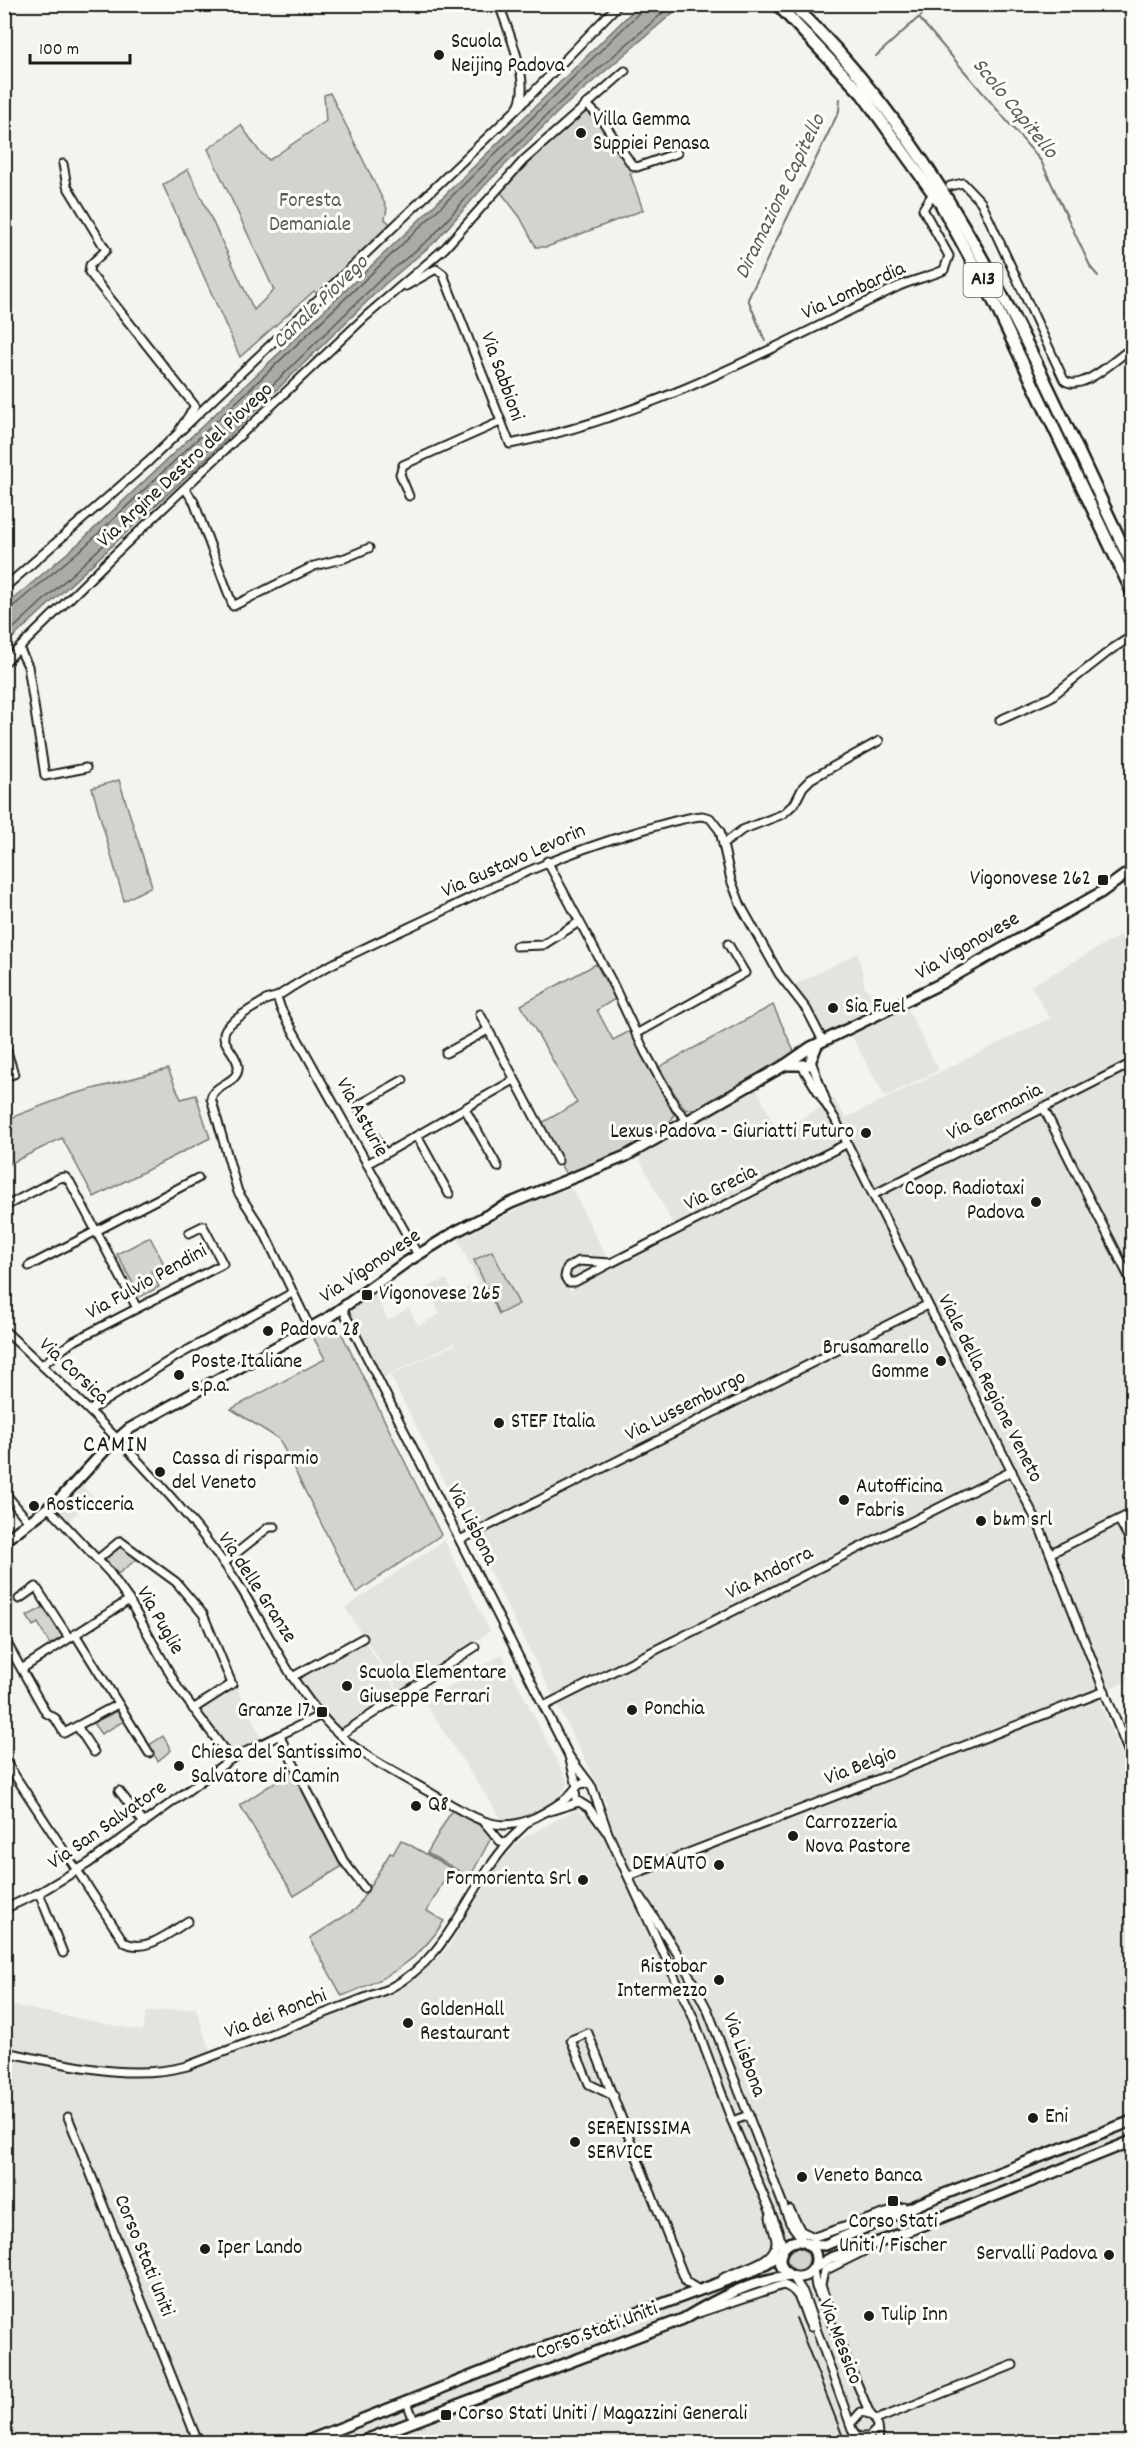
<svg xmlns="http://www.w3.org/2000/svg" width="1137" height="2447" font-family="Dekko,sans-serif">
	<style>
		.built { fill: #e4e3de }
		.green { fill: #d4d3cf; stroke: #787876; stroke-width: 1.5 }
		.water { fill: #abaaa6; stroke: #72716f; stroke-width: 1.5 }
		.lines { fill: none; stroke-linecap: round; stroke-linejoin: round }
		.shore { stroke: #555553; stroke-width: 1.5 }
		.stream { stroke: #72716f; stroke-width: 2 }
		.minor-casing { stroke: #1c1c1c; stroke-width: 11 }
		.major-casing { stroke: #1c1c1c; stroke-width: 14 }
		.highway-casing { stroke: #1c1c1c; stroke-width: 15 }
		.minor { stroke: #fdfcf7; stroke-width: 7 }
		.major { stroke: #fdfcf7; stroke-width: 9 }
		.highway { stroke: #fdfcf7; stroke-width: 10 }
		.rail { stroke: #1c1c1c; stroke-width: 2 }
		.poi-dot { fill: #1c1c1c; stroke: #fdfcf7; stroke-width: 2 }
		.labels { text-anchor: middle; dominant-baseline: central; stroke-width: 6; stroke-linejoin: round; paint-order: stroke }
		.shield { fill: #fdfcf7; stroke: #605f5e; stroke-width: 1.5 }
		.shield-label { font-size: 20px; font-weight: bold; fill: #1c1c1c }
		.poi-label { font-size: 21px; fill: #1c1c1c; stroke: #fdfcf7; text-anchor: start }
		.park-label { font-size: 21px; fill: #5c5c5b; stroke: #fdfcf7 }
		.street-label { font-size: 21px; fill: #1c1c1c; stroke: #fdfcf7 }
		.water-label { font-size: 22px; font-style: italic; fill: #5c5c5a; stroke: #fdfcf7 }
		.quarter-label { font-size: 24px; letter-spacing: 1.5px; fill: #1c1c1c; stroke: #fdfcf7 }
	</style>
	<rect width="100%" height="100%" fill="#f4f3ee"/>
	<filter id="ink" filterUnits="userSpaceOnUse"><feTurbulence type="fractalNoise" baseFrequency=".0167" numOctaves="2"/><feDisplacementMap in="SourceGraphic" scale="12" xChannelSelector="R" yChannelSelector="G"/><feConvolveMatrix kernelMatrix="1 2 1 2 8 2 1 2 1" color-interpolation-filters="sRGB"/></filter>
	<g filter="url(#ink)">
		<g class="built">
			<polygon points="1126,932 1132,943 1132,1515 1120,1522 1132,1544 1132,1679 1097,1693 1132,1785 1132,2442 5,2442 4,2004 143,2031 146,2012 196,2008 213,2061 404,1985 422,1973 448,1948 485,1884 490,1884 496,1875 493,1871 520,1840 575,1810 584,1814 608,1805 390,1375 454,1345 457,1351 454,1343 381,1378 346,1310 374,1290 388,1320 409,1308 418,1326 440,1314 427,1287 446,1279 454,1294 478,1282 458,1239 528,1204 558,1192 572,1189 611,1266 569,1288 574,1297 571,1290 678,1234 636,1152 755,1085 778,1133 834,1099 846,1118 1050,1018 1031,986"/>
			<polygon points="858,953 865,987 883,1009 903,1000 939,1070 885,1097 850,1033 828,1043 806,1001 794,985"/>
			<polygon points="82,1486 93,1496 68,1522 59,1510"/>
			<polygon points="444,1540 490,1631 401,1693 345,1608"/>
			<polygon points="363,1639 399,1694 340,1735 294,1677"/>
			<polygon points="502,1654 568,1782 560,1797 513,1822 504,1823 424,1702"/>
			<polygon points="234,1682 262,1740 230,1756 198,1712"/>
		</g>
		<g class="green">
			<polygon points="330,93 387,208 385,219 391,225 321,297 314,291 240,357 163,185 188,169 254,310 274,290 208,149 241,125 259,151 269,160 326,121 324,95"/>
			<polygon points="583,111 589,111 594,117 624,161 636,172 630,173 643,210 547,247 536,247 520,217 500,191"/>
			<polygon points="119,780 152,886 124,901 92,788"/>
			<path d="M596,964L615,999L597,1010L613,1040L632,1030L674,1115C662,1144 596,1165 567,1176L538,1125L577,1103L521,1005Z"/>
			<polygon points="773,1005 796,1056 699,1108 687,1110 679,1101 659,1067"/>
			<polygon points="168,1069 181,1099 196,1095 210,1138 94,1197 62,1138 5,1166 5,1120 70,1095"/>
			<polygon points="150,1237 164,1264 151,1271 159,1287 140,1297 117,1254"/>
			<polygon points="492,1251 519,1304 499,1314 474,1260"/>
			<polygon points="332,1324 338,1326 441,1535 356,1593 279,1439 231,1409 325,1359 311,1333"/>
			<polygon points="121,1547 137,1559 118,1574 105,1559"/>
			<polygon points="44,1607 63,1637 50,1645 38,1623 33,1626 27,1616"/>
			<polygon points="117,1711 124,1721 101,1734 93,1723"/>
			<polygon points="163,1736 171,1750 158,1761 148,1746"/>
			<polygon points="292,1771 341,1867 294,1896 240,1805"/>
			<polygon points="452,1810 490,1831 492,1836 470,1877 427,1853"/>
			<path d="M401,1840L451,1868L427,1911L444,1921C419,1962 386,1979 342,1996L310,1938L356,1909L390,1853L393,1854Z"/>
			<circle cx="798" cy="2259" r="11"/>
		</g>
		<polygon class="water" points="639,5 682,5 561,109 486,184 436,241 385,284 210,455 5,645 5,606 80,542 409,230"/>
		<g class="lines">
			<g class="shore">
				<polyline points="4,610 11,608 85,546 413,234 641,11 643,4"/>
				<polyline points="4,637 205,451 381,279 432,237 482,180 557,105 673,4"/>
			</g>
			<g class="stream">
				<polyline points="931,4 919,18 1041,161 1091,268 1098,276"/>
				<polyline points="876,56 918,18"/>
				<polyline points="765,341 748,299 839,111 840,99"/>
			</g>
			<defs>
				<g id="minor">
					<path d="M499,4C507,29 532,83 518,106"/>
					<polyline points="586,104 600,117 632,165 637,167 677,153"/>
					<polyline points="63,164 67,186 106,250 90,265 89,272 195,406 180,429"/>
					<path d="M950,186L963,183L981,202L1064,380C1081,394 1116,358 1132,348"/>
					<path d="M406,286L436,269L443,274L510,444C647,417 773,348 897,287C912,280 929,277 944,270L949,256L923,209L930,198"/>
					<polyline points="186,490 194,502 233,606 314,566 345,558 369,548"/>
					<polyline points="409,496 400,474 403,465 500,422"/>
					<polyline points="4,588 148,462 521,105 619,4"/>
					<polyline points="20,650 28,666 45,776 86,768"/>
					<polyline points="4,663 114,555 365,317 445,248 524,160 625,71"/>
					<polyline points="1000,720 1051,697 1112,649 1126,640 1132,640"/>
					<polyline points="725,843 742,830 783,814 795,803 803,787 811,779 879,741"/>
					<polyline points="547,861 611,980 645,1052 676,1108 688,1121"/>
					<polyline points="516,946 543,945 579,922"/>
					<polyline points="277,997 281,1009 418,1255"/>
					<polyline points="480,1014 558,1161"/>
					<polyline points="636,1034 745,973 728,944"/>
					<polyline points="4,1042 14,1074 4,1077"/>
					<polyline points="446,1053 488,1030"/>
					<polyline points="811,1061 826,1101"/>
					<polyline points="802,1066 835,1119 1040,1528 1132,1761"/>
					<polyline points="1043,1107 1132,1283"/>
					<polyline points="465,1109 498,1167"/>
					<polyline points="417,1136 449,1194"/>
					<polyline points="385,1154 357,1106 403,1080"/>
					<polyline points="367,1164 514,1080"/>
					<polyline points="873,1195 1132,1063"/>
					<polyline points="4,1207 59,1178 65,1177 70,1182 137,1308"/>
					<polyline points="611,1263 575,1282 568,1282 565,1277 567,1268 579,1261 611,1263 846,1144"/>
					<polyline points="29,1266 198,1178"/>
					<polyline points="342,1308 569,1756 590,1784"/>
					<path d="M310,1328L264,1232L238,1192L211,1098C215,1083 240,1083 238,1066C237,1052 215,1040 228,1026C238,1016 254,1007 266,1000C269,998 275,998 278,996C327,963 381,941 435,915C502,882 563,853 636,832C657,826 679,818 702,816L710,818L720,831L731,880L741,906L779,974L807,1010L823,1041"/>
					<path d="M4,1330C73,1394 138,1455 197,1528C212,1547 227,1566 240,1587C272,1638 295,1695 341,1736C367,1759 400,1775 429,1792C487,1825 504,1842 564,1800C570,1796 574,1789 580,1784L587,1783L592,1787L608,1833L693,2017L732,2121L776,2225L782,2243V2252"/>
					<polyline points="42,1365 72,1342 223,1264 203,1226 189,1233"/>
					<polyline points="90,1410 177,1356 292,1293"/>
					<polyline points="4,1492 29,1522"/>
					<polyline points="49,1508 110,1573 129,1600 178,1688 231,1759"/>
					<polyline points="1119,1520 1132,1544"/>
					<polyline points="460,1540 927,1305"/>
					<polyline points="1051,1553 1132,1513"/>
					<polyline points="98,1559 120,1541 176,1582 203,1614 232,1684 193,1709"/>
					<polyline points="224,1563 269,1527 275,1527"/>
					<polyline points="19,1599 36,1587 69,1638"/>
					<polyline points="75,1634 149,1753"/>
					<polyline points="4,1638 46,1713 55,1718 64,1733 118,1704"/>
					<polyline points="23,1668 129,1600"/>
					<polyline points="292,1677 363,1638"/>
					<polyline points="544,1706 1012,1471"/>
					<polyline points="77,1726 94,1752"/>
					<polyline points="340,1735 475,1647"/>
					<polyline points="280,1737 343,1860 364,1888"/>
					<polyline points="569,1756 577,1786"/>
					<path d="M4,1759L124,1942C145,1954 171,1932 188,1921"/>
					<polyline points="575,1790 576,1800 589,1808 606,1831"/>
					<polyline points="119,1791 144,1823"/>
					<polyline points="550,1811 579,1802"/>
					<polyline points="485,1823 500,1841 506,1843 528,1822"/>
					<polyline points="629,1876 1105,1691"/>
					<polyline points="39,1893 63,1953"/>
					<polyline points="641,1897 679,1956 708,2011 790,2223 804,2242"/>
					<polyline points="4,1909 39,1893 89,1863 231,1759 321,1715"/>
					<path d="M4,2052C64,2063 127,2082 187,2066L388,1989C452,1957 465,1890 510,1841"/>
					<polyline points="614,2096 589,2084 571,2040 588,2033 686,2282 699,2290"/>
					<polyline points="68,2117 198,2442"/>
					<polyline points="732,2121 749,2115"/>
					<polyline points="790,2210 801,2231 814,2237 904,2207"/>
					<polyline points="813,2269 816,2287 870,2414 876,2420 879,2442"/>
					<polyline points="793,2277 803,2292 852,2429 860,2442"/>
					<path d="M723,2278C738,2269 777,2263 776,2241C775,2233 771,2224 770,2217"/>
					<polyline points="827,2303 821,2285 824,2271 864,2251"/>
					<path d="M699,2313L783,2285C803,2290 802,2312 811,2327"/>
					<polyline points="407,2402 414,2421"/>
					<polyline points="876,2420 1013,2365"/>
					<polyline points="852,2422 861,2412 870,2414"/>
					<polyline points="859,2437 869,2437 877,2429"/>
				</g>
				<g id="major">
					<polyline points="785,1065 809,1065 817,1045"/>
					<polyline points="4,1541 62,1497 106,1449 129,1429 328,1318 405,1263 455,1232 511,1203 626,1156 785,1065 811,1047 942,983 1100,893 1132,870"/>
					<circle cx="798" cy="2259" r="18"/>
					<polyline points="808,2244 825,2245 929,2200 1132,2121"/>
					<polyline points="815,2267 831,2258 885,2240 1132,2141"/>
					<polyline points="305,2442 535,2351 757,2269 781,2254"/>
					<path d="M360,2442L683,2319C715,2300 753,2279 791,2276"/>
				</g>
				<g id="highway">
					<polyline points="777,4 862,94 940,203 992,298 1132,592"/>
					<path d="M792,4C955,158 1037,367 1132,565"/>
				</g>
			</defs>
			<use href="#minor" class="minor-casing"/>
			<use href="#major" class="major-casing"/>
			<use href="#highway" class="highway-casing"/>
			<use href="#minor" class="minor"/>
			<use href="#major" class="major"/>
			<use href="#highway" class="highway"/>
			<polyline class="rail" points="796,2318 845,2442"/>
		</g>
	</g>
	<g class="poi-dot">
		<circle cx="439" cy="55" r="6"/>
		<circle cx="581" cy="133" r="6"/>
		<rect x="1097" y="874" width="12" height="12" rx="3"/>
		<circle cx="833" cy="1008" r="6"/>
		<circle cx="866" cy="1133" r="6"/>
		<circle cx="1036" cy="1202" r="6"/>
		<rect x="361" y="1289" width="12" height="12" rx="3"/>
		<circle cx="268" cy="1331" r="6"/>
		<circle cx="941" cy="1361" r="6"/>
		<circle cx="179" cy="1375" r="6"/>
		<circle cx="499" cy="1423" r="6"/>
		<circle cx="160" cy="1472" r="6"/>
		<circle cx="844" cy="1500" r="6"/>
		<circle cx="34" cy="1506" r="6"/>
		<circle cx="981" cy="1521" r="6"/>
		<circle cx="347" cy="1686" r="6"/>
		<circle cx="632" cy="1710" r="6"/>
		<rect x="316" y="1706" width="12" height="12" rx="3"/>
		<circle cx="179" cy="1766" r="6"/>
		<circle cx="416" cy="1806" r="6"/>
		<circle cx="793" cy="1836" r="6"/>
		<circle cx="719" cy="1865" r="6"/>
		<circle cx="583" cy="1880" r="6"/>
		<circle cx="719" cy="1980" r="6"/>
		<circle cx="408" cy="2023" r="6"/>
		<circle cx="1033" cy="2118" r="6"/>
		<circle cx="575" cy="2142" r="6"/>
		<circle cx="802" cy="2177" r="6"/>
		<rect x="887" y="2195" width="12" height="12" rx="3"/>
		<circle cx="205" cy="2249" r="6"/>
		<circle cx="1109" cy="2255" r="6"/>
		<circle cx="869" cy="2316" r="6"/>
		<rect x="440" y="2409" width="12" height="12" rx="3"/>
	</g>
	<g class="labels">
		<rect class="shield" x="963.5" y="263" width="39" height="34" rx="4.5"/>
		<g class="shield-label">
			<text x="983" y="280">A13</text>
		</g>
		<g class="poi-label">
			<text x="451" y="43">Scuola<tspan x="451" dy="24">Neijing Padova</tspan></text>
			<text x="593" y="121">Villa Gemma<tspan x="593" dy="24">Suppiei Penasa</tspan></text>
			<text x="1091" y="880" text-anchor="end">Vigonovese 262</text>
			<text x="845" y="1008">Sia Fuel</text>
			<text x="854" y="1133" text-anchor="end">Lexus Padova - Giuriatti Futuro</text>
			<text x="1024" y="1190" text-anchor="end">Coop. Radiotaxi<tspan x="1024" dy="24">Padova</tspan></text>
			<text x="379" y="1295">Vigonovese 265</text>
			<text x="280" y="1331">Padova 28</text>
			<text x="929" y="1349" text-anchor="end">Brusamarello<tspan x="929" dy="24">Gomme</tspan></text>
			<text x="191" y="1363">Poste Italiane<tspan x="191" dy="24">s.p.a.</tspan></text>
			<text x="511" y="1423">STEF Italia</text>
			<text x="172" y="1460">Cassa di risparmio<tspan x="172" dy="24">del Veneto</tspan></text>
			<text x="856" y="1488">Autofficina<tspan x="856" dy="24">Fabris</tspan></text>
			<text x="46" y="1506">Rosticceria</text>
			<text x="993" y="1521">b&amp;m srl</text>
			<text x="359" y="1674">Scuola Elementare<tspan x="359" dy="24">Giuseppe Ferrari</tspan></text>
			<text x="644" y="1710">Ponchia</text>
			<text x="310" y="1712" text-anchor="end">Granze 17</text>
			<text x="191" y="1754">Chiesa del Santissimo<tspan x="191" dy="24">Salvatore di Camin</tspan></text>
			<text x="428" y="1806">Q8</text>
			<text x="805" y="1824">Carrozzeria<tspan x="805" dy="24">Nova Pastore</tspan></text>
			<text x="707" y="1865" text-anchor="end">DEMAUTO</text>
			<text x="571" y="1880" text-anchor="end">Formorienta Srl</text>
			<text x="707" y="1968" text-anchor="end">Ristobar<tspan x="707" dy="24">Intermezzo</tspan></text>
			<text x="420" y="2011">GoldenHall<tspan x="420" dy="24">Restaurant</tspan></text>
			<text x="1045" y="2118">Eni</text>
			<text x="587" y="2130">SERENISSIMA<tspan x="587" dy="24">SERVICE</tspan></text>
			<text x="814" y="2177">Veneto Banca</text>
			<text x="893" y="2223" text-anchor="middle">Corso Stati<tspan x="893" dy="24">Uniti / Fischer</tspan></text>
			<text x="217" y="2249">Iper Lando</text>
			<text x="1097" y="2255" text-anchor="end">Servalli Padova</text>
			<text x="881" y="2316">Tulip Inn</text>
			<text x="458" y="2415">Corso Stati Uniti / Magazzini Generali</text>
		</g>
		<g class="park-label">
			<text x="310" y="202">Foresta<tspan x="310" dy="24">Demaniale</tspan></text>
		</g>
		<g class="street-label">
			<text transform="translate(854 292) rotate(-25)">Via Lombardia</text>
			<text transform="translate(501 377) rotate(70)">Via Sabbioni</text>
			<text transform="translate(186 466) rotate(-43)">Via Argine Destro del Piovego</text>
			<text transform="translate(514 862) rotate(-24)">Via Gustavo Levorin</text>
			<text transform="translate(968 947) rotate(-30)">Via Vigonovese</text>
			<text transform="translate(995 1113) rotate(-27)">Via Germania</text>
			<text transform="translate(361 1118) rotate(61)">Via Asturie</text>
			<text transform="translate(721 1189) rotate(-27)">Via Grecia</text>
			<text transform="translate(371 1267) rotate(-34)">Via Vigonovese</text>
			<text transform="translate(147 1283) rotate(-29)">Via Fulvio Pendini</text>
			<text transform="translate(73 1372) rotate(43)">Via Corsica</text>
			<text transform="translate(989 1389) rotate(63)">Viale della Regione Veneto</text>
			<text transform="translate(686 1407) rotate(-27)">Via Lussemburgo</text>
			<text transform="translate(471 1525) rotate(63)">Via Lisbona</text>
			<text transform="translate(770 1574) rotate(-27)">Via Andorra</text>
			<text transform="translate(256 1588) rotate(57)">Via delle Granze</text>
			<text transform="translate(159 1621) rotate(60)">Via Puglie</text>
			<text transform="translate(861 1767) rotate(-21)">Via Belgio</text>
			<text transform="translate(108 1826) rotate(-35)">Via San Salvatore</text>
			<text transform="translate(276 2015) rotate(-21)">Via dei Ronchi</text>
			<text transform="translate(743 2055) rotate(69)">Via Lisbona</text>
			<text transform="translate(143 2256) rotate(68)">Corso Stati Uniti</text>
			<text transform="translate(597 2332) rotate(-21)">Corso Stati Uniti</text>
			<text transform="translate(839 2342) rotate(69)">Via Messico</text>
		</g>
		<g class="water-label">
			<text transform="translate(1014 109) rotate(51)">Scolo Capitello</text>
			<text transform="translate(781 197) rotate(-64)">Diramazione Capitello</text>
			<text transform="translate(321 303) rotate(-44)">Canale Piovego</text>
		</g>
		<g class="quarter-label">
			<text x="116" y="1446">CAMIN</text>
		</g>
	</g>
	<rect width="1137" height="2447" fill="none" stroke="#fdfcf7" stroke-width="24"/>
	<rect x="12" y="12" width="1113" height="2423" fill="none" stroke="#1c1c1c" stroke-width="2" filter="url(#ink)"/>
	<path d="M30 54v9h100v-9" fill="none" stroke="#1c1c1c" stroke-width="3"/>
	<text x="39" y="54" font-size="18" fill="#1c1c1c" stroke="#fdfcf7" stroke-width="4.5" paint-order="stroke">100 m</text>
</svg>
